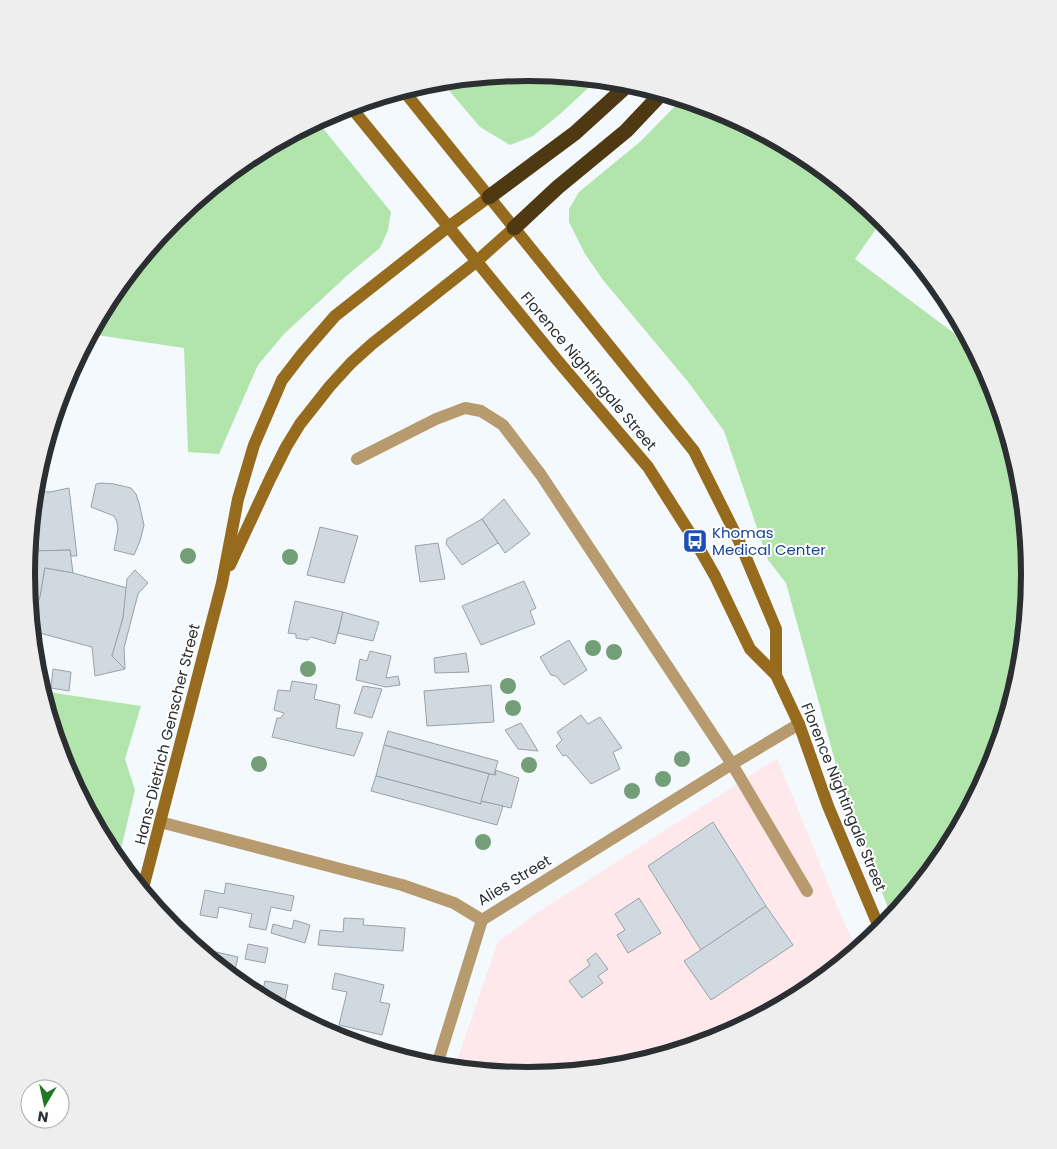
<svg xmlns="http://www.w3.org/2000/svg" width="1057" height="1149" font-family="Poppins,sans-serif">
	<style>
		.commercial { fill: #fee8eb }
		.green { fill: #b1e5ac }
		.building { fill: #d0d8e0; stroke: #99a1a9 }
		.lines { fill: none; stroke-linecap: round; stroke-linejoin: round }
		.lane { stroke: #b79a6e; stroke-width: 12 }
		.street { stroke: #b79a6e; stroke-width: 12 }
		.secondary { stroke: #966b1e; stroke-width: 12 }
		.highway { stroke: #4f3913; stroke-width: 15 }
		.tree { fill: #739e77 }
		.labels { text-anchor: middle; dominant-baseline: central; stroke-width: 4; stroke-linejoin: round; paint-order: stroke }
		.street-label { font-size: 15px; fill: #2b2f32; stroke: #fff }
		.transit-label { font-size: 15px; fill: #164399; stroke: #fff; text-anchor: start }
		.rim { fill: none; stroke: #2b2f32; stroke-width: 6 }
	</style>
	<rect width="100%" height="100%" fill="#f4f9fe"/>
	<polygon class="commercial" points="777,758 837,906 857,952 807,992 720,1039 626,1067 528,1077 454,1069 498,942 537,913"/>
	<g class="green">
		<polygon points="529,72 598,79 560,114 533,136 510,145 480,127 441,81"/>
		<polygon points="682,99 721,111 808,157 883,219 855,259 975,349 993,383 1021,477 1031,575 1021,673 992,767 946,854 892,919 838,772 786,583 768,560 724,431 689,383 603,280 585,254 569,222 569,209 579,192 641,141"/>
		<polygon points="317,121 391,212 388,230 380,248 351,272 284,334 258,365 219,454 188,452 184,348 90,334 111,295 174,219 250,157"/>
		<polygon points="42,691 141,706 125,759 135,790 118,862 111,853 64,766"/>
	</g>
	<g class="building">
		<polygon points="102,483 114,484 131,488 136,494 139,503 144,525 140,541 134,555 114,550 118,529 117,522 114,516 91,507 96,484"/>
		<polygon points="69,488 77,556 71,556 70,550 39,551 34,501 35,491 50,492"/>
		<polygon points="504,499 530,534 505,553 482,519"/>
		<polygon points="482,519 498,543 462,565 446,544 447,539"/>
		<polygon points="320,527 358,536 344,583 307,575"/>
		<polygon points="438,543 445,579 420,582 415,546"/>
		<polygon points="70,550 73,573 45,568 40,597 31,620 28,597 35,572 33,551"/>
		<polygon points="45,568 73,573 127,588 123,618 112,656 125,669 95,676 92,647 32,631 31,620 40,597"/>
		<polygon points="135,570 148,583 138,594 124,648 125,669 112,656 123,618 127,579"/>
		<polygon points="524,581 536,608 530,611 535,624 481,645 462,606"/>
		<polygon points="295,601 343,612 335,644 311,637 308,640 296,638 296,634 288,633"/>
		<polygon points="343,612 379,622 373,641 338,633"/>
		<polygon points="569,640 587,670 564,685 556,676 551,675 540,657"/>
		<polygon points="370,651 391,656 386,678 398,676 400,685 386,687 356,680 360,659 367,661"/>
		<polygon points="466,653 469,672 435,673 434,658"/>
		<polygon points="53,669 71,672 69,691 51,688"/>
		<polygon points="292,681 317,685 314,699 340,705 336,728 363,733 354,756 272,737 277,718 281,718 284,713 274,710 278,690 290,691"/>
		<polygon points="491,685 494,722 427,726 424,691"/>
		<polygon points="363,686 382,689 372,718 354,713"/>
		<polygon points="581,715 588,724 600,717 622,748 613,752 620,769 591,784 566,755 563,756 556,746 562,740 557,732"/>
		<polygon points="521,723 538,751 518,749 505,730"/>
		<polygon points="388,731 498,761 494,775 384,745"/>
		<polygon points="384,745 489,774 481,804 376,776"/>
		<polygon points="495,770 519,778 511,808 481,801 489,774 496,775"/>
		<polygon points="376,776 481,804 481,801 503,806 497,825 371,791"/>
		<polygon points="713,822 766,906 701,950 648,866"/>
		<polygon points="226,883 294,896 291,911 271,907 266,930 249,927 252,914 219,907 217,918 200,915 205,890 224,894"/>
		<polygon points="639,898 661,933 628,953 617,935 625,930 615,914"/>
		<polygon points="766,906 793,945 711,1000 684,961"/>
		<polygon points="344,918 364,919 363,925 405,928 403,951 318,945 320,930 343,932"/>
		<polygon points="294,920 310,925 305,943 271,933 273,924 292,929"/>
		<polygon points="248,944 268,948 265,963 245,959"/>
		<polygon points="203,949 238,957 233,979 202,953"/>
		<polygon points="596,953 608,969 598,976 603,983 582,998 569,981 590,965 587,960"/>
		<polygon points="335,973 384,985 380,1002 390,1004 382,1035 339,1025 347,992 332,989"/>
		<polygon points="265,981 288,985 283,1010 261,998"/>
	</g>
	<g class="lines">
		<polyline class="lane" points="732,764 807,891"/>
		<g class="street">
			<polyline points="357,459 436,419 465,408 481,411 503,425 541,475 732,764"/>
			<polyline points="160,822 402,885 454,903 482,920 732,764 799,724"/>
			<polyline points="436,1068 482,920"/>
		</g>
		<g class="secondary">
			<polyline points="403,90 694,451 739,541 776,629 776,675"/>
			<polyline points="350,106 558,361 648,467 695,541 715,576 750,649 776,675 799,724 828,806 881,932"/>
			<polyline points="230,565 270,479 286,447 300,424 330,386 351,363 372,344 477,261 514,228"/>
			<polyline points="142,892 222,583 238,499 254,445 282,380 302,354 335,316 448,227 489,197"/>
		</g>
		<g class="highway">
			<polyline points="489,197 575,133 630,83"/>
			<polyline points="514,228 558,187 626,131 662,93"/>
		</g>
	</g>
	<g class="tree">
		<circle cx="188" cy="556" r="8"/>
		<circle cx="290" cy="557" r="8"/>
		<circle cx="593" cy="648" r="8"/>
		<circle cx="614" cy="652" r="8"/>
		<circle cx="308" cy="669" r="8"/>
		<circle cx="508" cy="686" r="8"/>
		<circle cx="513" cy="708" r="8"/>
		<circle cx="682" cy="759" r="8"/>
		<circle cx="259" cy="764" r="8"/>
		<circle cx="529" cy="765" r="8"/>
		<circle cx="663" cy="779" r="8"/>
		<circle cx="632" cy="791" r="8"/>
		<circle cx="483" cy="842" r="8"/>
	</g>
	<defs>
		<symbol id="bus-square" viewBox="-11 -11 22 22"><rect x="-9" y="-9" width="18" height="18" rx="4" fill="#1a4fb4" stroke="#fff"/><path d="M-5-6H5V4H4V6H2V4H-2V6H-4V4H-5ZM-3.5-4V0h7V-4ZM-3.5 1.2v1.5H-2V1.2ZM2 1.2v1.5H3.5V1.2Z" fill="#fff"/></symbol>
	</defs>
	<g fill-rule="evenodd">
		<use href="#bus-square" x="681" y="527" width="28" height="28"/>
	</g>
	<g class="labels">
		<g class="street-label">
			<text transform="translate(589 371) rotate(50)">Florence Nightingale Street</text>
			<text transform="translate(167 734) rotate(-76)">Hans-Dietrich Genscher Street</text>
			<text transform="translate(844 797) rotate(68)">Florence Nightingale Street</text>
			<text transform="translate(514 880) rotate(-31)">Alies Street</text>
		</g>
		<g class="transit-label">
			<text x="712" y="532">Khomas<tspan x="712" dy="17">Medical Center</tspan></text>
		</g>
	</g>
	<path d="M0 0H1057V1149H0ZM35 574a493 493 0 1 1 986 0a493 493 0 1 1-986 0Z" fill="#eeeeef" fill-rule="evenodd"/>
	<path class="rim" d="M35 574a493 493 0 1 1 986 0a493 493 0 1 1-986 0Z"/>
	<g transform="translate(45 1104) rotate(189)"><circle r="24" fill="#ffffff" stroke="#aaacad"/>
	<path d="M0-4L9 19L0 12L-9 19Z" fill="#207825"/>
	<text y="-8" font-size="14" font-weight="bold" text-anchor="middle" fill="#2b2f32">N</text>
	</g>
</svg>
